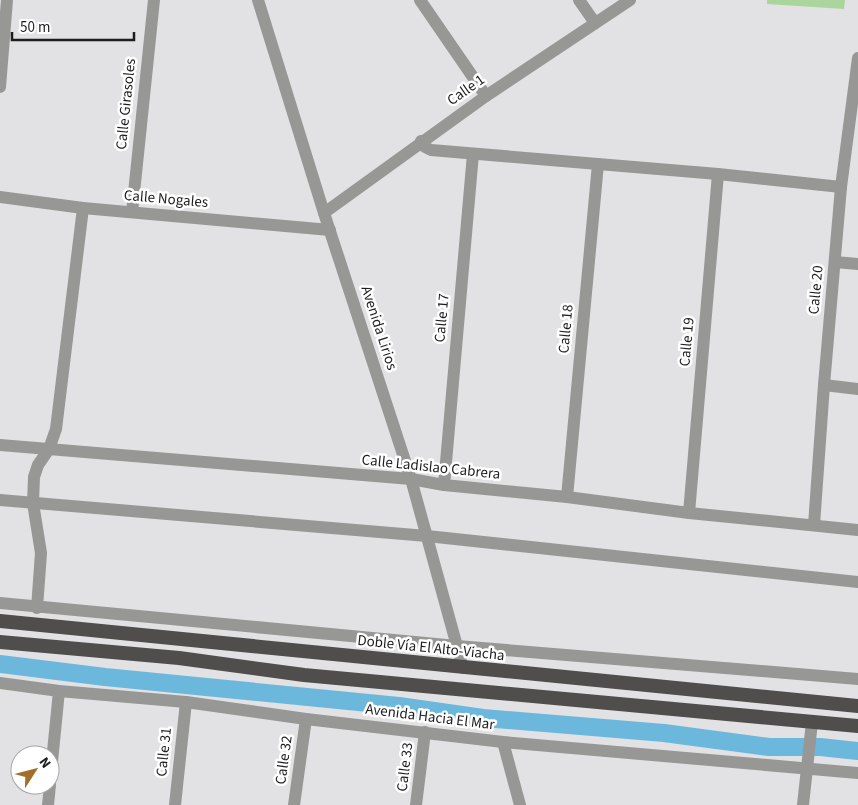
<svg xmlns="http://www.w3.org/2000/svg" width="858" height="805" font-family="'Source Sans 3',sans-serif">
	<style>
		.green { fill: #aad59c }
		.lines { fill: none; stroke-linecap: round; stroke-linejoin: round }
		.canal { stroke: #6bb8dc; stroke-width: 18 }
		.minor { stroke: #979796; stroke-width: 12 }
		.trunk { stroke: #4f4e4d; stroke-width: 14 }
		.labels { text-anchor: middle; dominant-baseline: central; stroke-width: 5; stroke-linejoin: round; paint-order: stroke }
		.street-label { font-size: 15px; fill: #1d1d1e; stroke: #fff }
	</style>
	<rect width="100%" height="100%" fill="#e2e2e4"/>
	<polygon class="green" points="767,0 845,0 844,9 767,4"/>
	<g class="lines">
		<polyline class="canal" points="0,664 105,677 399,706 483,718 664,733 769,747 820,747 858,751"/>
		<g class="minor">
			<polyline points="258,0 324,213 411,479 463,668"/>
			<polyline points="420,0 486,96"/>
			<polyline points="579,0 595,23"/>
			<polyline points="0,87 7,0"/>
			<polyline points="421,141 425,147 431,150 718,174 841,187"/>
			<polyline points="0,197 83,208 330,230"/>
			<polyline points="132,212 154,0"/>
			<polyline points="324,213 486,96 630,0"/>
			<polyline points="835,262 858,264"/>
			<polyline points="824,385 858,389"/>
			<polyline points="0,445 411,479 444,485 567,497 689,513 858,530"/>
			<polyline points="444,485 473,154"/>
			<polyline points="567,497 598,164"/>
			<polyline points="0,500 427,536 858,582"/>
			<polyline points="689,513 718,174"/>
			<polyline points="814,525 824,385 841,187 858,58"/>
			<polyline points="0,603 457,646 858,679"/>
			<polyline points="37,608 41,553 33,503 34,477 38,465 49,449 56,429 83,208"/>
			<polyline points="0,683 59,691 186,702 306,719 503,742 858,773"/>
			<polyline points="503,742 520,805"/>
			<polyline points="50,782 59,691"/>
			<polyline points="48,805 50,785"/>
			<polyline points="175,805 186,702"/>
			<polyline points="294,805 306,719"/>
			<polyline points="416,805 425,732"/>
			<polyline points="803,805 812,722"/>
		</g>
		<g class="trunk">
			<polyline points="0,621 858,706"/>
			<polyline points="0,642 179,658 304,675 858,726"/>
		</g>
	</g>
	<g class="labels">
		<g class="street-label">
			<text transform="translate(466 90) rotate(-35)">Calle 1</text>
			<text transform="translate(126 104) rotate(-84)">Calle Girasoles</text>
			<text transform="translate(166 199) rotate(5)">Calle Nogales</text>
			<text transform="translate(816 290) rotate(-85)">Calle 20</text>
			<text transform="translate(442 318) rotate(-85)">Calle 17</text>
			<text transform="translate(379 328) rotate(72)">Avenida Lirios</text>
			<text transform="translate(566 329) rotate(-85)">Calle 18</text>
			<text transform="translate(687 342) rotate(-85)">Calle 19</text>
			<text transform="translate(431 467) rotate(6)">Calle Ladislao Cabrera</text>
			<text transform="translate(431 648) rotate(6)">Doble Vía El Alto-Viacha</text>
			<text transform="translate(430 717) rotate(7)">Avenida Hacia El Mar</text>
			<text transform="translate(164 752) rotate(-84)">Calle 31</text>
			<text transform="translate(284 760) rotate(-82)">Calle 32</text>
			<text transform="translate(405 767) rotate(-83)">Calle 33</text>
		</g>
	</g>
	<g transform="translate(35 770) rotate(54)"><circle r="24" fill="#ffffff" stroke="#a5a5a5"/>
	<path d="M0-4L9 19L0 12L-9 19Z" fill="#a36f28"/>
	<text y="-8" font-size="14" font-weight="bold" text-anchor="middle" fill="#1d1d1e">N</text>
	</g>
	<path d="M12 32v8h122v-8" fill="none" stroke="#1d1d1e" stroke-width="2.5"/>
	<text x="20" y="32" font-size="15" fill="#1d1d1e" stroke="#ffffff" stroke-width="4" paint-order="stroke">50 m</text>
</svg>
